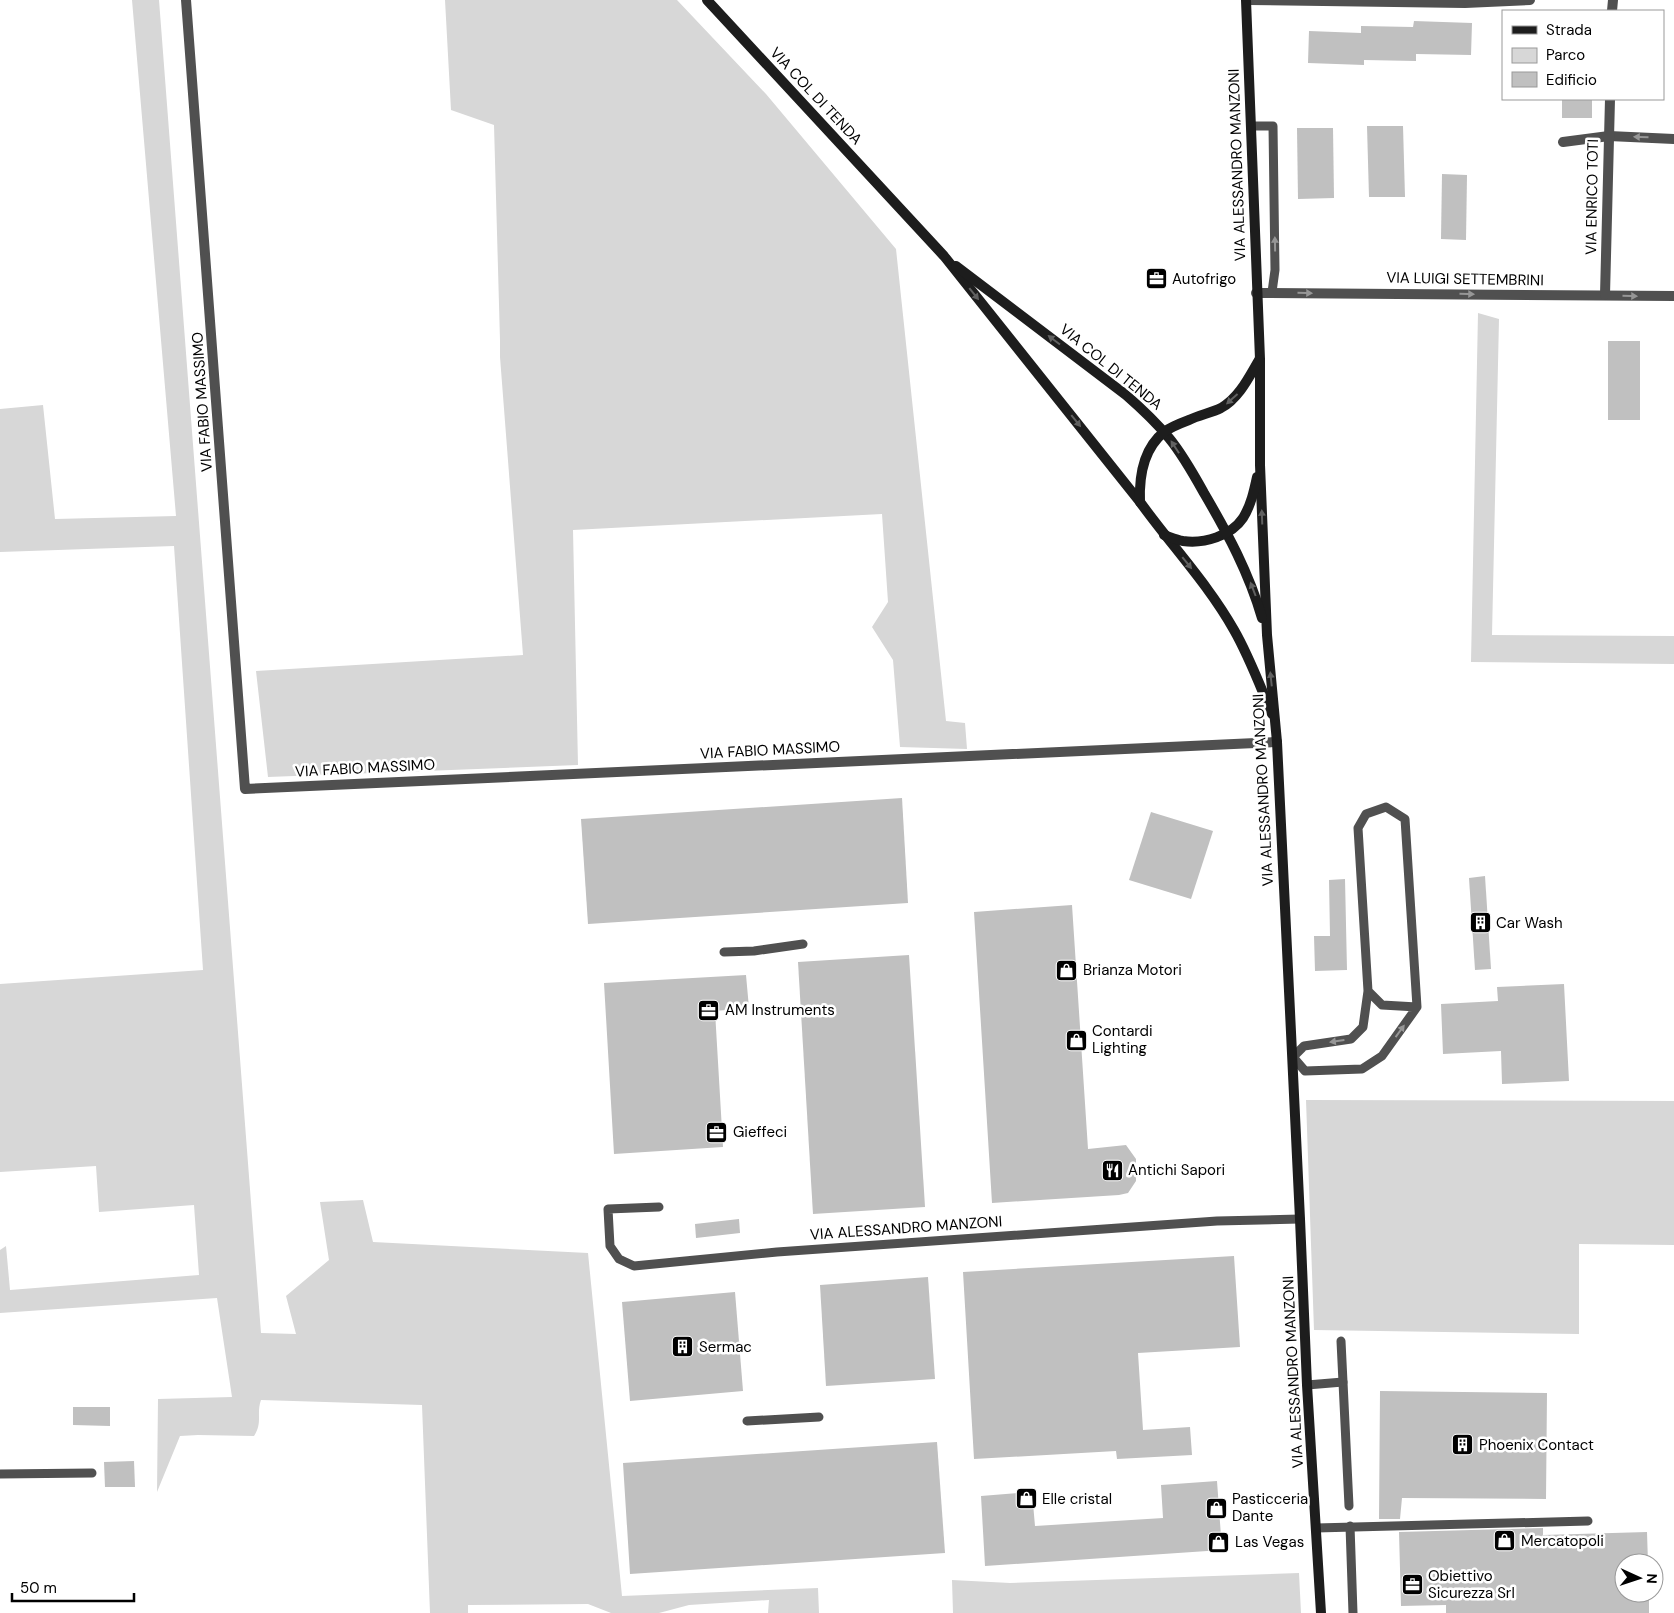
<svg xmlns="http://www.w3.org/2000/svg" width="1674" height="1613" font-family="'DM Sans',sans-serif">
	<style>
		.green { fill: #d7d7d7 }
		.building { fill: #c0c0c0 }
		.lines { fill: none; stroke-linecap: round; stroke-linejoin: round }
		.service { stroke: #505050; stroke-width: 9 }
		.minor { stroke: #505050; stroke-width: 10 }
		.secondary { stroke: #1d1d1d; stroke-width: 10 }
		.oneway { fill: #969696 }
		.oneway2 { fill: #616161 }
		.labels { text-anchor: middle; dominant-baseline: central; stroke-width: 5; stroke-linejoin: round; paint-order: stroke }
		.street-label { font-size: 15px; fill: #000; stroke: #fff }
		.poi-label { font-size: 15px; fill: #000; stroke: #fff; text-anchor: start }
	</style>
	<rect width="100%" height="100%" fill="#fff"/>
	<g class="green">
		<path d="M132,0H159L261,1333L296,1334L286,1296L329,1260L320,1202L363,1200L373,1242L588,1253L622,1596L818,1588L819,1613H768L769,1600L689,1605L659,1613H611L588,1604L468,1605V1613H430L422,1405L261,1400C256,1414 263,1422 254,1436L198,1435L180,1436L157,1492L158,1399L232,1397L217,1298L0,1313V1250L6,1246L10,1290L199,1275L194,1205L99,1212L96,1166L0,1172V984L203,970L174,546L0,552V409L43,405L55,519L176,516Z"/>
		<polygon points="445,0 677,0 766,94 896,249 946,721 965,723 967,749 900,747 893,660 872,627 888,602 882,514 573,530 578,765 268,777 256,671 523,655 500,357 500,340 494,125 451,110"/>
		<polygon points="1478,313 1499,319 1492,635 1674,636 1674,664 1471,662"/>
		<polygon points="1306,1100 1674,1101 1674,1245 1579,1244 1579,1334 1314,1330"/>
		<polygon points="1299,1573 1301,1613 953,1613 952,1580 1010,1583"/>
	</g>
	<g class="building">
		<polygon points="1414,21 1472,23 1471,55 1416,54 1416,61 1364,60 1364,65 1308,63 1309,31 1361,33 1361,26 1413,27"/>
		<rect x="1562" y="99" width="30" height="19"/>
		<polygon points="1367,126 1403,126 1405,197 1369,197"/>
		<polygon points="1297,128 1333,128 1334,198 1298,199"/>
		<polygon points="1442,174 1467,175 1466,240 1441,239"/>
		<rect x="1608" y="341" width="32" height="79"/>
		<polygon points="902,798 908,903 588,924 581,819"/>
		<polygon points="1151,812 1213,831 1191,899 1129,880"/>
		<polygon points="1485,876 1491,969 1475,970 1469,878"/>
		<polygon points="1345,879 1347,970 1315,971 1314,936 1330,936 1329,880"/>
		<polygon points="1072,905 1088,1149 1126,1145 1136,1159 1136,1181 1128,1193 1119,1195 992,1203 974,912"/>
		<polygon points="909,955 925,1207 813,1214 798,962"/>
		<polygon points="746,975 749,1008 715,1011 723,1147 614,1154 604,983"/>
		<polygon points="1564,984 1569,1081 1502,1084 1501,1051 1443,1054 1441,1004 1498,1001 1497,987"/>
		<polygon points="739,1219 740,1233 696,1238 695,1224"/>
		<polygon points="1234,1256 1240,1347 1138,1353 1143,1430 1190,1427 1192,1455 1117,1459 1116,1451 974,1459 963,1272"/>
		<polygon points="928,1277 935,1379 826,1386 820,1285"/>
		<polygon points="735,1292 743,1391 630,1401 622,1302"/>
		<polygon points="1380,1391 1547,1393 1546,1499 1402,1498 1400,1519 1379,1519"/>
		<polygon points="73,1407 110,1407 110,1426 73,1425"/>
		<polygon points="937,1442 945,1553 630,1574 623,1463"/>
		<polygon points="134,1461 135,1487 105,1487 104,1462"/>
		<polygon points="1217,1481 1222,1550 985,1566 981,1496 1032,1492 1035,1526 1163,1518 1161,1485"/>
		<polygon points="1543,1528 1543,1535 1647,1532 1648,1563 1624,1563 1624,1593 1649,1593 1649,1613 1446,1613 1446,1605 1401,1606 1399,1532"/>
	</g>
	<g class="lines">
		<g class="service">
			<polyline points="1251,126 1273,126 1275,270 1272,292"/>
			<polyline points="724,952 754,951 803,944"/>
			<polyline points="1368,991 1382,1005 1417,1007 1405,819 1386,807 1366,814 1358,828 1368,991 1363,1027 1351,1039 1304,1046 1293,1057 1305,1071 1362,1069 1382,1056 1417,1007"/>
			<polyline points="659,1207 608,1209 610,1246 619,1259 634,1266 777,1252 1217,1221 1300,1219"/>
			<polyline points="1341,1341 1349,1506"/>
			<polyline points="1307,1385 1343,1382"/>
			<polyline points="747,1421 819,1417"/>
			<polyline points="0,1474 92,1473"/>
			<polyline points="1350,1526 1353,1613"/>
			<polyline points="1316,1528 1588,1521"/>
		</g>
		<g class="minor">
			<polyline points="186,0 245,789 1277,742"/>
			<polyline points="1249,0 1465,3 1530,0"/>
			<polyline points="1612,11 1613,0"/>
			<polyline points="1563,142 1609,136 1674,139"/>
			<polyline points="1256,293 1674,296"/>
			<polyline points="1605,295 1610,99"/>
		</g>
		<g class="secondary">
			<path d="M707,0L944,256L1140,502C1171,545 1208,584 1234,630C1249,656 1260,686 1272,714"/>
			<polyline points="1246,0 1260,359 1260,465 1267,635 1277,742 1300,1219 1307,1385 1321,1613"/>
			<path d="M956,266L1126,395C1142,409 1156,422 1169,438C1183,455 1194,475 1204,493C1228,534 1249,573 1262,618"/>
			<path d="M1140,502C1139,477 1143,449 1164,432C1171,427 1181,423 1189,420C1199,415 1211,413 1221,408C1239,398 1249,377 1259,360"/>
			<path d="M1164,535C1170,537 1177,540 1183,541C1204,544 1231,536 1243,518C1251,505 1254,491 1257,477"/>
		</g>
	</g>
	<defs><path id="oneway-solid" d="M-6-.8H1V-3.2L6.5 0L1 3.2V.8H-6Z" transform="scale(1.25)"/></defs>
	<g class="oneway">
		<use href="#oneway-solid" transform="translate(1641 137) rotate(-178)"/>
		<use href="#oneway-solid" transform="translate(1275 244) rotate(-91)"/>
		<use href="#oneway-solid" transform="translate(1305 293) rotate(1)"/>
		<use href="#oneway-solid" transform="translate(1467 294) rotate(1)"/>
		<use href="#oneway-solid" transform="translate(1630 296) rotate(1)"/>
		<use href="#oneway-solid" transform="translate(1400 1031) rotate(-54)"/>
		<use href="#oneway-solid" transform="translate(1337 1041) rotate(172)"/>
	</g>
	<g class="oneway2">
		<use href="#oneway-solid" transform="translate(974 294) rotate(51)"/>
		<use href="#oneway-solid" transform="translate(1054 340) rotate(-143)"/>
		<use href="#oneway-solid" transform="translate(1232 399) rotate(138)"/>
		<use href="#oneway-solid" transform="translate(1076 421) rotate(51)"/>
		<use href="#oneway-solid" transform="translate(1175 447) rotate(-123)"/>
		<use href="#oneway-solid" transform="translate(1262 517) rotate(-92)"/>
		<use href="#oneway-solid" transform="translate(1187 563) rotate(51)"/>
		<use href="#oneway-solid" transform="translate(1253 589) rotate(-111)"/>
		<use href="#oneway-solid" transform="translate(1271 679) rotate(-96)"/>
	</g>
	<defs>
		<symbol id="office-square" viewBox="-11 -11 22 22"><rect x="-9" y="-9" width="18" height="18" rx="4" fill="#000" stroke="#fff"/><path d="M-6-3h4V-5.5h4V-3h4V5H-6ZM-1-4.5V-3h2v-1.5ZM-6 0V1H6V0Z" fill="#fff"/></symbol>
		<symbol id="building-square" viewBox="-11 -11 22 22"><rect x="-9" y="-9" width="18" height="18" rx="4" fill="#000" stroke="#fff"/><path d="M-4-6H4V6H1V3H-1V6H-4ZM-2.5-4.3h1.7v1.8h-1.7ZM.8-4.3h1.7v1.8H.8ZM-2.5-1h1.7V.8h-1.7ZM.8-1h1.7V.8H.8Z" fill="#fff"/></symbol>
		<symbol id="shop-square" viewBox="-11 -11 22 22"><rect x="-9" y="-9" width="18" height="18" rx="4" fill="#000" stroke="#fff"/><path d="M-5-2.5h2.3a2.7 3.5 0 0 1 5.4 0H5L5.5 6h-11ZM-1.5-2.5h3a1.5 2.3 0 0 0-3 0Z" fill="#fff"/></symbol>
		<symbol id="restaurant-square" viewBox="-11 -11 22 22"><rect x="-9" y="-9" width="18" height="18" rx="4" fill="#000" stroke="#fff"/><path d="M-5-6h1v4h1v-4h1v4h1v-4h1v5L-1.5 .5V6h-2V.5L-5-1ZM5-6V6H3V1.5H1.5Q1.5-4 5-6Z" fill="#fff"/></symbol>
	</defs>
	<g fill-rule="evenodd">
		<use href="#office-square" x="1144" y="266" width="25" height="25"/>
		<use href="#building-square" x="1468" y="910" width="25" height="25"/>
		<use href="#shop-square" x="1054" y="958" width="25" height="25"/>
		<use href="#office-square" x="696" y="998" width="25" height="25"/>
		<use href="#shop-square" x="1064" y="1028" width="25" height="25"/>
		<use href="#office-square" x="704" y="1120" width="25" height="25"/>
		<use href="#restaurant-square" x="1100" y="1158" width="25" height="25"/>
		<use href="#building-square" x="670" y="1334" width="25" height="25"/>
		<use href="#building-square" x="1450" y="1432" width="25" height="25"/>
		<use href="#shop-square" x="1014" y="1486" width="25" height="25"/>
		<use href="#shop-square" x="1204" y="1496" width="25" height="25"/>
		<use href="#shop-square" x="1492" y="1528" width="25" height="25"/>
		<use href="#shop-square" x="1206" y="1530" width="25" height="25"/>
		<use href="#office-square" x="1400" y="1572" width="25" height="25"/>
	</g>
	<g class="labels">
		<g class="street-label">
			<text transform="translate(816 96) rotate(47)">VIA COL DI TENDA</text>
			<text transform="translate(1237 165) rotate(-92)">VIA ALESSANDRO MANZONI</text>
			<text transform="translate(1592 197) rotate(-89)">VIA ENRICO TOTI</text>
			<text transform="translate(1465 279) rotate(1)">VIA LUIGI SETTEMBRINI</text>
			<text transform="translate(1111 367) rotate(39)">VIA COL DI TENDA</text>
			<text transform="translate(202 402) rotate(-94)">VIA FABIO MASSIMO</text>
			<text transform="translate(770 750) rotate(-3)">VIA FABIO MASSIMO</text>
			<text transform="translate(365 768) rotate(-3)">VIA FABIO MASSIMO</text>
			<text transform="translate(1263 790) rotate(-93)">VIA ALESSANDRO MANZONI</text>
			<text transform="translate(906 1228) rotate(-4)">VIA ALESSANDRO MANZONI</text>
			<text transform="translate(1293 1372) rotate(-93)">VIA ALESSANDRO MANZONI</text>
		</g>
		<g class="poi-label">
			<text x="1172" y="279">Autofrigo</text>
			<text x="1496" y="923">Car Wash</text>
			<text x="1083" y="970">Brianza Motori</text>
			<text x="725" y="1010">AM Instruments</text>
			<text x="1092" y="1031">Contardi<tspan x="1092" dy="17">Lighting</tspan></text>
			<text x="733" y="1132">Gieffeci</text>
			<text x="1128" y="1170">Antichi Sapori</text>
			<text x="699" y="1347">Sermac</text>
			<text x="1479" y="1445">Phoenix Contact</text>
			<text x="1042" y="1499">Elle cristal</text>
			<text x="1232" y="1499">Pasticceria<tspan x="1232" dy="17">Dante</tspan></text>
			<text x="1521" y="1541">Mercatopoli</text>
			<text x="1235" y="1542">Las Vegas</text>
			<text x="1428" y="1576">Obiettivo<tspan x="1428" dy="17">Sicurezza Srl</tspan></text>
		</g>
	</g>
	<rect x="1502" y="10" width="162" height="90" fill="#ffffff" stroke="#999999"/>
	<rect x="1512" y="26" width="25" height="8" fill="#1d1d1d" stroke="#999999"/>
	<text x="1546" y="35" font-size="15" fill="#000000">Strada</text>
	<rect x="1512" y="48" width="25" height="15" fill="#d7d7d7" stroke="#999999"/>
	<text x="1546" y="60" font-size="15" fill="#000000">Parco</text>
	<rect x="1512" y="72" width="25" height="15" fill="#c0c0c0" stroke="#999999"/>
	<text x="1546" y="85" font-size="15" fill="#000000">Edificio</text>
	<g transform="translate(1639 1578) rotate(93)"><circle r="24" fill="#ffffff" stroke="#999999"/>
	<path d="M0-4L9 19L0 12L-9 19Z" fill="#000000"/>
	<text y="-8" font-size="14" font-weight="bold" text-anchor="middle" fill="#000000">N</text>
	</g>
	<path d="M12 1593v8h122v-8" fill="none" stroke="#000000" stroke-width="2.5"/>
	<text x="20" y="1593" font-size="15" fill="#000000" stroke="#ffffff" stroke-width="4" paint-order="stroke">50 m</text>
</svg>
